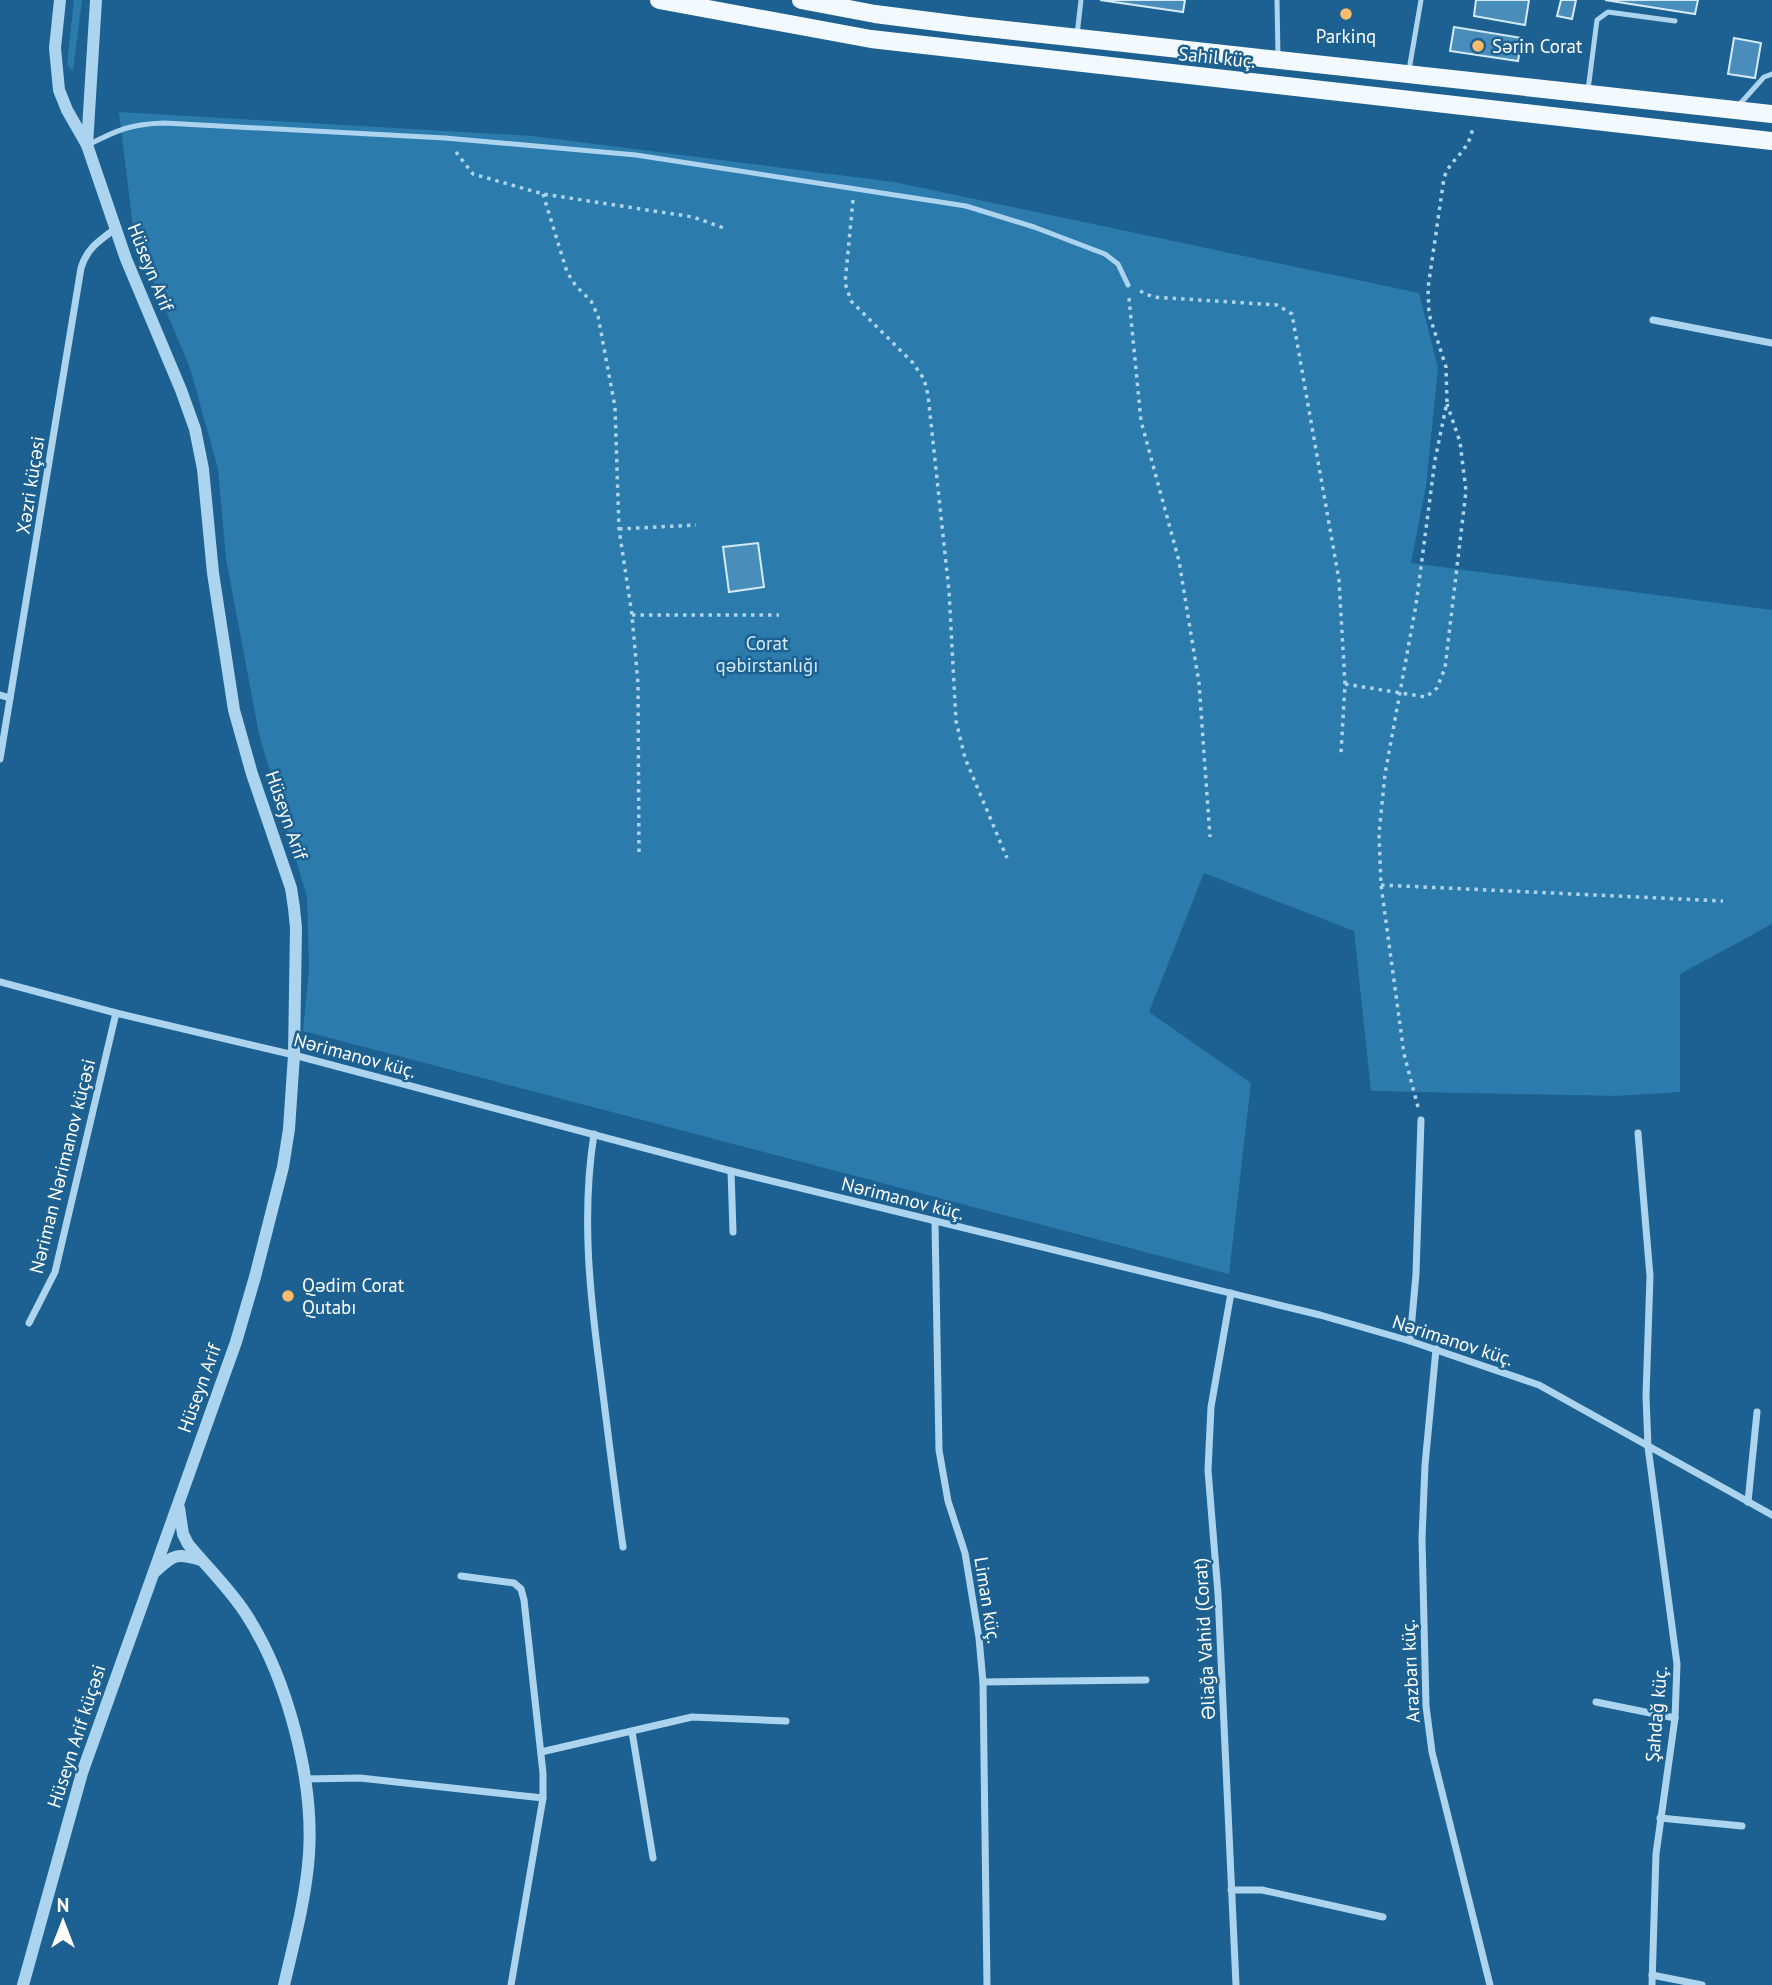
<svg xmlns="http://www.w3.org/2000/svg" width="1772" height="1985" font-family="'PT Sans',sans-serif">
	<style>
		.green { fill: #2c7bad }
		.building { fill: #498dba; stroke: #d2eafa; stroke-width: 2 }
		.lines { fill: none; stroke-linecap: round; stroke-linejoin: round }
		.path { stroke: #acd4ee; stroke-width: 3.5; stroke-dasharray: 3.5 5; stroke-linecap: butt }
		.service { stroke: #acd4ee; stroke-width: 5 }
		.minor { stroke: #acd4ee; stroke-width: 7 }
		.tertiary { stroke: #acd4ee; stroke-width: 12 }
		.primary { stroke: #f3faff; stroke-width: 18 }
		.poi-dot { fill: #febc6a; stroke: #1c6191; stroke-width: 2.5 }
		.labels { text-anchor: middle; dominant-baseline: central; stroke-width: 5; stroke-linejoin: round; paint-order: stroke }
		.poi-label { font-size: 19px; fill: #fff; stroke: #1c6191; text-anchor: start }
		.street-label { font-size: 19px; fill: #fff; stroke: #1c6191 }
		.park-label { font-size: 19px; fill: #d2eafa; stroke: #1c6191 }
	</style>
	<rect width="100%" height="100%" fill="#1c6191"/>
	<g class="green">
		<polygon points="74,0 82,0 73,71 67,65"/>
		<polygon points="119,112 532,136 894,182 1419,293 1438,368 1426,486 1411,563 1772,610 1772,924 1680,974 1680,1092 1616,1096 1371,1091 1354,931 1204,873 1149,1012 1251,1083 1229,1274 303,1031 309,969 307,897 259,734 226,559 218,469 190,368 134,235"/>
	</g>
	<g class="building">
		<polygon points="1100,0 1185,0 1183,12"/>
		<polygon points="1476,0 1529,0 1525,25 1474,16"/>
		<polygon points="1561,0 1576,0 1572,19 1557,16"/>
		<polygon points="1605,0 1698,0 1695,14"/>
		<polygon points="1454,27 1522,38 1518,61 1450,51"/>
		<polygon points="1734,38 1761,43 1755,78 1728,74"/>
		<polygon points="758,543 764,587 729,592 723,547"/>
	</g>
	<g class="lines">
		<g class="path">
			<polyline points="456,152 473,174 543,194 693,217 724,228"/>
			<polyline points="543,194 567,272 576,286 591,301 598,316 615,407 619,529 632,615 638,684 639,856"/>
			<polyline points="853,200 845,283 851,301 913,363 924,379 928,395 949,591 956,721 965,758 1007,858"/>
			<polyline points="1140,291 1153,297 1277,305 1292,314 1339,580 1345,684 1341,753"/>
			<polyline points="1129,298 1141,421 1179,561 1199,683 1210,837"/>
			<polyline points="619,529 696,525"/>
			<polyline points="632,615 779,615"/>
			<polyline points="1345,684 1426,697 1437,688 1445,668 1466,491 1460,442 1447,404"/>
			<polyline points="1381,885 1723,901"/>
			<path d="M1418,1107L1404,1054L1381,885L1379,834L1385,774L1416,605L1435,460L1447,402L1446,367L1429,314L1428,288L1444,178C1452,155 1469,154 1473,126"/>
		</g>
		<g class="service">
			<polyline points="1277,0 1278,56"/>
			<polyline points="1077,35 1081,0"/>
			<polyline points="1409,70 1421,0"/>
			<polyline points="1588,90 1597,20 1608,12 1675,21"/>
			<polyline points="1739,105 1764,77 1772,74"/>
			<path d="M88,145C117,130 131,124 164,123L445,138L636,155L966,206L1034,227L1105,254L1118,264L1128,285"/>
		</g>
		<g class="minor">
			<polyline points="1653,320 1772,343"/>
			<polyline points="0,695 10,698"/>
			<path d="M0,759L81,268C87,248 99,241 115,229"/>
			<polyline points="0,982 116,1013 294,1055 731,1171 1320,1315 1410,1341 1539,1385 1772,1515"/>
			<polyline points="1638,1133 1650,1276 1646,1396 1648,1447 1677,1664 1675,1718 1656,1854 1652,1985"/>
			<path d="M594,1134C581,1216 590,1296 601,1378C608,1434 615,1491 623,1547"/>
			<polyline points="731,1171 733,1232"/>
			<polyline points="935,1223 939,1450 948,1501 965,1553 979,1638 983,1682 987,1985"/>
			<polyline points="1231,1293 1211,1407 1208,1470 1218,1594 1236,1985"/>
			<polyline points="29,1323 55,1272 116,1013"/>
			<polyline points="1410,1341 1416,1274 1421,1120"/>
			<polyline points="1436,1349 1425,1465 1422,1539 1426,1706 1432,1752 1490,1985"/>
			<polyline points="1748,1502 1757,1412"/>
			<polyline points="461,1576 514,1583 521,1589 524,1600 543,1773 543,1798 511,1985"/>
			<polyline points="983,1682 1146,1680"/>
			<polyline points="1596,1702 1675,1718"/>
			<polyline points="632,1732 653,1858"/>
			<polyline points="541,1752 692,1717 786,1721"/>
			<polyline points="306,1779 360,1778 543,1798"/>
			<polyline points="1660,1818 1742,1826"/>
			<polyline points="1231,1890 1262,1890 1383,1917"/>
			<polyline points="1652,1975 1702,1985"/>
		</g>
		<g class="tertiary">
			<polyline points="87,145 96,0"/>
			<path d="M179,1508L183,1534L188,1544C207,1567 230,1589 246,1614C287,1677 314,1779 309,1854C306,1898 294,1942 284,1985"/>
			<path d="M156,1571C174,1554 177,1553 201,1560"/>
			<polyline points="23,1985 82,1773 236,1342 255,1277 283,1167 289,1129 294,1055 296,928 294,908 291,888 252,774 234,710 213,573 203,469 195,429 181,390 126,259 87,145 67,110 59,90 55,48 60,0"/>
		</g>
		<g class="primary">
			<polyline points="659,0 871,39 1772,141"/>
			<polyline points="801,0 875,14 969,26 1772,114"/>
		</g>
	</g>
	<g class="poi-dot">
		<circle cx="1346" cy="14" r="7"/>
		<circle cx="1478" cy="46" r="7"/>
		<circle cx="288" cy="1296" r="7"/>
	</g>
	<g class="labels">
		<g class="poi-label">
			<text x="1346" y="36" text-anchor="middle">Parkinq</text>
			<text x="1492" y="46">Sərin Corat</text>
			<text x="302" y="1285">Qədim Corat<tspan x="302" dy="22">Qutabı</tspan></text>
		</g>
		<g class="street-label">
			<text transform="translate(1217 57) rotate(6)">Sahil küç.</text>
			<text transform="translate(151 267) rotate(68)">Hüseyn Arif</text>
			<text transform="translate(30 485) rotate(-81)">Xəzri küçəsi</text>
			<text transform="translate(287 815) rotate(71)">Hüseyn Arif</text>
			<text transform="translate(355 1055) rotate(15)">Nərimanov küç.</text>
			<text transform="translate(62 1166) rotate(-76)">Nəriman Nərimanov küçəsi</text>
			<text transform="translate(903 1198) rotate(14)">Nərimanov küç.</text>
			<text transform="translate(1453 1340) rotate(18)">Nərimanov küç.</text>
			<text transform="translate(199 1388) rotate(-70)">Hüseyn Arif</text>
			<text transform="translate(988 1600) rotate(81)">Liman küç.</text>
			<text transform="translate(1204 1639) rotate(-93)">Əliağa Vahid (Corat)</text>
			<text transform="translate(1410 1671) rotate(-93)">Arazbarı küç.</text>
			<text transform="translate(1656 1714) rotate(-85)">Şahdağ küç.</text>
			<text transform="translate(76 1736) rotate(-72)">Hüseyn Arif küçəsi</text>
		</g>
		<g class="park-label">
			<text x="767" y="643">Corat<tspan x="767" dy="22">qəbirstanlığı</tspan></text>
		</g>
	</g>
	<g transform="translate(63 1922)" stroke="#1c6191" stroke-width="5" paint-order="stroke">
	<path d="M0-5L12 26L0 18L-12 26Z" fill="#ffffff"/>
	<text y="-10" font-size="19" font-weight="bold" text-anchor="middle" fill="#ffffff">N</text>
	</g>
</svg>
